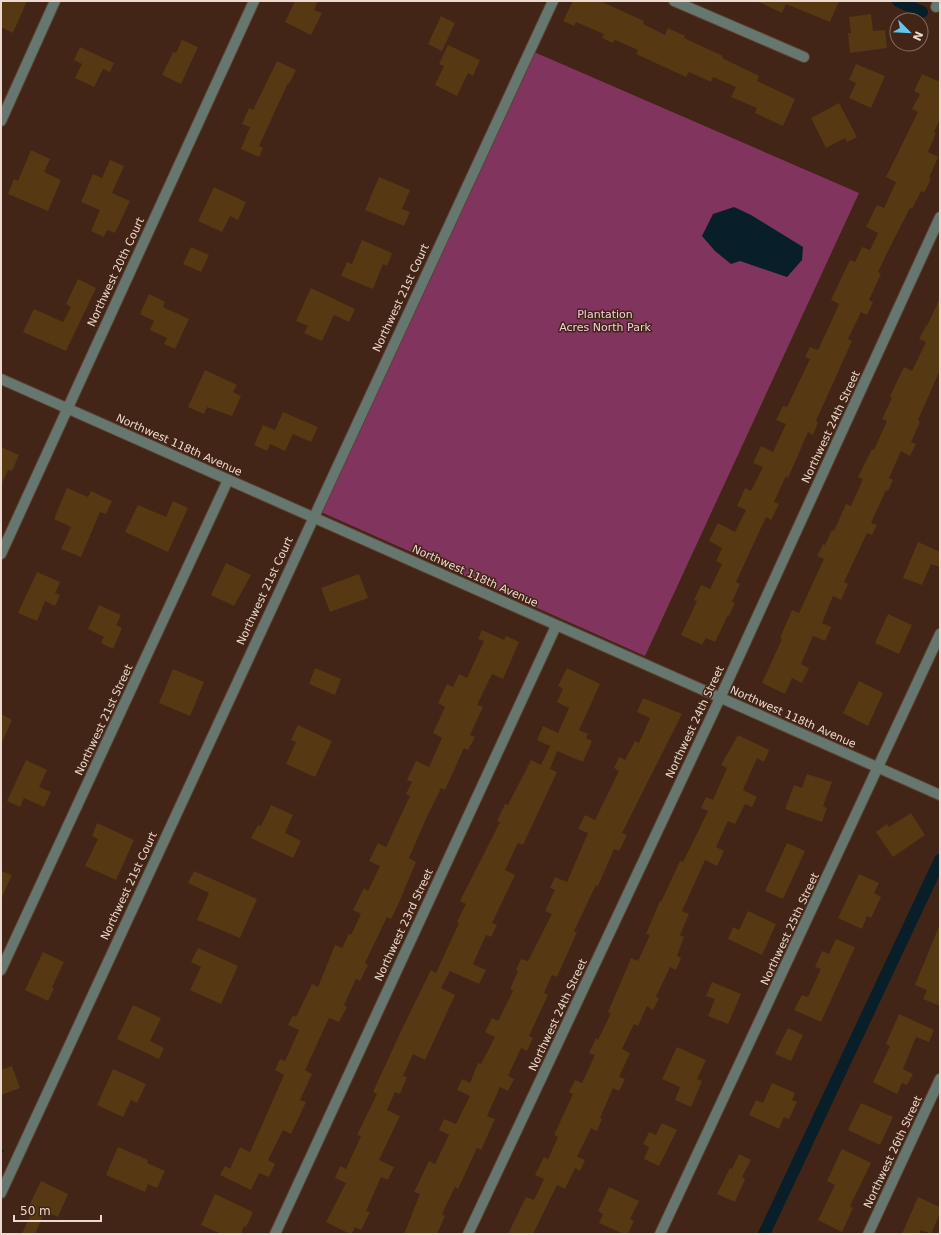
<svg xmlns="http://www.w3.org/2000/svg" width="941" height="1235" font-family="'DejaVu Sans',sans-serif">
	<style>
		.green { fill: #81345e }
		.water { fill: #081e28 }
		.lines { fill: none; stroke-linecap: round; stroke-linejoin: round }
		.stream { stroke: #081e28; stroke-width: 3.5 }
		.canal { stroke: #081e28; stroke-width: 12 }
		.building { fill: #563812 }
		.minor-casing { stroke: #5d4234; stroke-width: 12 }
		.minor { stroke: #667770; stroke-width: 10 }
		.labels { text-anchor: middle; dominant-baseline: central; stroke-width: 3; stroke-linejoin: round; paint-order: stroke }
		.street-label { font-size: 11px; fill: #ecd9cf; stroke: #422516 }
		.park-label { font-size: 11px; fill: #f0d1df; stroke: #422516 }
	</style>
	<rect width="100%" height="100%" fill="#422516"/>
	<polygon class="green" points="534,52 859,193 645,656 321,512"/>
	<polygon class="water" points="734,207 751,215 803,247 802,260 787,277 740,261 731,264 715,251 702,236 713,214"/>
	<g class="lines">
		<polyline class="stream" points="1,1151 2,1151"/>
		<g class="canal">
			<polyline points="898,1 922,12"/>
			<polyline points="764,1234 940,860"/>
		</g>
	</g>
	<g class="building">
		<polygon points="1,1 27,1 13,33 1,27"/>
		<polygon points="295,1 318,1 314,10 322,13 311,35 285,22"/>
		<polygon points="573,1 600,1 644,21 643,24 665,35 668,28 685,36 684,38 723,56 722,58 759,76 757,81 795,99 783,126 755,113 757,108 731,97 736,87 713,77 711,82 689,72 686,77 636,54 638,50 615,40 613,43 602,38 604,34 576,22 574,26 563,21"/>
		<polygon points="757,1 839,1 830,22 786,4 782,13"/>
		<polygon points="871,14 873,31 885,30 887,48 850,53 848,33 851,33 849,17"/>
		<polygon points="441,16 455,23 442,51 428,44"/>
		<polygon points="182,40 198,47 181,84 162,75 173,52 176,53"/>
		<polygon points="448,45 480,60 473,76 468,73 457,96 435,85 444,66 439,64"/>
		<polygon points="80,47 114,63 110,72 103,69 94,87 75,78 82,64 74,60"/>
		<polygon points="277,61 296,70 289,84 288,83 259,146 263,148 259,157 241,149 250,127 242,124 249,108 253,110"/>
		<polygon points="856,64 885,76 871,108 849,98 856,83 849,80"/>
		<polygon points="922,74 940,82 940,119 934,132 936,133 928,152 938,157 929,178 931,179 924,193 921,191 912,209 910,208 890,247 878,272 881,274 869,300 873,302 867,315 861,312 848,339 852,341 816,421 818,422 813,435 808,432 788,478 786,476 774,502 779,504 771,520 766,517 736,582 740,584 732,602 735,603 729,616 728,615 715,642 706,638 702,645 681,635 697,601 694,600 701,585 710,589 722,564 716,561 722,548 709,541 718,523 735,532 746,510 737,506 745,488 751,491 763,467 753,463 761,446 773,452 786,424 776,420 783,406 787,407 810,359 805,357 810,347 818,350 833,318 839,304 831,300 838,285 850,260 855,262 862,247 870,250 878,233 866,227 877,205 884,208 896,182 886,177 918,112 912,109 920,94 914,91"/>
		<polygon points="839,103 857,137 847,142 845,138 826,148 811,118"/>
		<polygon points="31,150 50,159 44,172 61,180 48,211 8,194 14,179 18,181"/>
		<polygon points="110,160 124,166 112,193 130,201 115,233 107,230 104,237 91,231 100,210 81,202 93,174 102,178"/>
		<polygon points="379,177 410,190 402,209 410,212 404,226 365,210"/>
		<polygon points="214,187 246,202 238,220 230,216 222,232 198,221"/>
		<polygon points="362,240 392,253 387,266 383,264 373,289 341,276 347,262 352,264"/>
		<polygon points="191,247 209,255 201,272 183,264"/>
		<polygon points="78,279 96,288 66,351 23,332 34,309 63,322 71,307 66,304"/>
		<polygon points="311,288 355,309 349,322 334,315 322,341 304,333 308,326 296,321"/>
		<polygon points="149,294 165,302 163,307 189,319 175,349 164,344 167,338 150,330 154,321 140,314"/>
		<polygon points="940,298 940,370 918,420 920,422 911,442 916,444 910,456 901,451 889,478 893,480 888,491 886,490 871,523 877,525 872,535 867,533 844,582 848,584 841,600 833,596 822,623 831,627 825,641 813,636 801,664 809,668 802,683 792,678 785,694 762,683 782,639 780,638 792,610 799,613 824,559 817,556 823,544 825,545 832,530 834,531 846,504 851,506 863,479 858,477 872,449 874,450 887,421 882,419 892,398 890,396 904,367 912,371 926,342 919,339 926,326 927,326"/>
		<polygon points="205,370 237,385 233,392 241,396 232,416 207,407 204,414 188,407"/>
		<polygon points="283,412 318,427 311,442 293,434 285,451 270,444 267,451 254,445 263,425 275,430"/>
		<polygon points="1,447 19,455 12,471 8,470 1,485"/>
		<polygon points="67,488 88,497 91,491 112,501 106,514 100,512 81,557 61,549 71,527 54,519"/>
		<polygon points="173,501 188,508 168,552 125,532 138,505 166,517"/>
		<polygon points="918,542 940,552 940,567 931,564 922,585 903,578"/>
		<polygon points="226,563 251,575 234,606 211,595"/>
		<polygon points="37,572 60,582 55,593 60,595 55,606 45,601 37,621 18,613"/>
		<polygon points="359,574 368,598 330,612 321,588"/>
		<polygon points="99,605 121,615 116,625 122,628 113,649 101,643 104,637 88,629"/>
		<polygon points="888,614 912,625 899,654 875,643"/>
		<polygon points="482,630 504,640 506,636 519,642 503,679 492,674 477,705 483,707 470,735 475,737 468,750 464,748 445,790 441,788 425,821 409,858 416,862 398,905 391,919 387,917 365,963 368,965 360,981 356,979 344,1005 347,1007 339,1022 329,1018 305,1070 312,1074 300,1100 306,1102 291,1134 283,1130 268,1160 275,1164 269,1177 259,1173 251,1190 220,1175 225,1166 230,1169 240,1147 250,1152 284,1075 275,1070 280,1059 285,1061 299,1030 288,1025 293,1015 296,1017 312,984 318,987 335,945 342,948 349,934 351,935 361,914 353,910 364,888 368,891 380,866 369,861 378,843 386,847 410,796 406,794 412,782 407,780 416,761 429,767 442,738 433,733 445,707 438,703 447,684 453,687 459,674 467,678 484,641 478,639"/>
		<polygon points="315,668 341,679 335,695 309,684"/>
		<polygon points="567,668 600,684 579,730 588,734 586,738 592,741 583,762 557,751 550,769 557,772 523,845 518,843 505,870 515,875 492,923 497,925 491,937 486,935 473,964 486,970 479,984 450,971 441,988 455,995 438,1032 425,1060 413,1054 403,1076 407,1077 400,1094 395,1092 387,1110 400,1116 379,1160 394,1167 388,1180 381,1177 366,1211 370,1212 361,1230 355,1227 352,1234 350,1234 326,1222 346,1183 335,1178 340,1166 346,1169 361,1136 357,1135 377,1094 373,1092 401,1031 431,970 436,973 459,923 457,922 466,904 460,901 500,822 497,821 505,804 508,805 531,760 541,765 550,746 537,740 543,726 558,733 569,708 557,702 563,689 558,686"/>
		<polygon points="173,669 204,682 190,716 159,703"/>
		<polygon points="859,681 883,693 868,726 843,713"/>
		<polygon points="643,698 682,714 622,833 627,835 619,851 614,849 598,886 596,885 574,931 577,932 557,977 552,975 544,993 548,995 529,1036 533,1038 527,1051 521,1048 508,1076 514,1079 508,1091 500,1087 487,1116 495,1119 481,1150 477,1148 458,1189 455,1187 442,1214 445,1216 437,1234 404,1234 420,1194 414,1192 429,1161 435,1164 449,1135 439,1130 444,1119 456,1124 470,1096 457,1090 462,1079 470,1083 478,1063 481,1064 495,1037 485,1032 492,1018 498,1021 513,991 510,989 518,971 516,970 521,959 528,961 552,914 545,911 555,890 550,888 555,877 567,882 588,833 578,829 585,815 595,820 619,771 614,768 619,757 625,760 635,741 639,743 650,718 637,712"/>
		<polygon points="1,714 12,720 1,744"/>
		<polygon points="298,725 332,741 315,777 286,764 296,742 291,740"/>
		<polygon points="738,735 769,750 764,762 757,758 743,790 757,797 752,807 745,804 735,824 728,821 716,847 724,851 717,866 705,860 682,911 689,914 680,935 684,937 677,956 681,958 676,970 670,967 656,997 659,998 653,1010 647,1006 638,1026 634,1024 622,1049 630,1053 619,1077 625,1079 619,1091 613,1088 600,1118 602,1119 597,1131 591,1128 577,1157 585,1160 580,1171 575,1168 565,1189 557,1185 533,1234 508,1234 526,1197 534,1200 544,1179 535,1175 544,1157 548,1159 558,1137 554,1135 573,1094 569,1092 575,1080 582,1083 595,1055 589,1053 596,1038 598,1040 611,1013 608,1012 626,970 631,958 638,961 650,935 646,934 660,901 661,902 680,861 683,862 708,811 701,808 706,797 713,800 727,768 721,765"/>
		<polygon points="26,760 47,770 39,787 51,792 44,807 24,798 20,807 7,801"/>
		<polygon points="807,774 832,782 823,806 827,808 822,822 785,809 794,785 802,788"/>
		<polygon points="271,805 293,815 285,833 301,841 293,858 251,838 258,825 261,826"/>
		<polygon points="911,813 925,835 893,857 876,832 887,824 889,827"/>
		<polygon points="97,823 134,840 116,880 85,866 98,839 92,836"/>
		<polygon points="787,843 805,851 783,899 765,891"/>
		<polygon points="1,871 12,875 1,899"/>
		<polygon points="194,871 257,899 240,938 197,920 209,893 188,883"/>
		<polygon points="859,874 879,883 874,893 881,897 871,918 867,916 862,929 838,918"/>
		<polygon points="748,911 776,924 762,955 728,939 733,927 739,930"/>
		<polygon points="940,924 940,1006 923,999 927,990 915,985"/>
		<polygon points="836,939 855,947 821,1022 794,1010 802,995 808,997 821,969 815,967 822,951 829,954"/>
		<polygon points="198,948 238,966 221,1004 190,990 201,967 191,962"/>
		<polygon points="43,952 64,962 52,987 54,989 48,1001 25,990"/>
		<polygon points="712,982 741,994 728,1024 708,1016 715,999 706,996"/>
		<polygon points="133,1005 161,1018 150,1041 164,1048 159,1059 117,1039"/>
		<polygon points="899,1014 934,1030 929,1042 916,1037 903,1069 913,1074 907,1085 902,1083 897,1094 873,1082 890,1046 886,1044"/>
		<polygon points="788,1028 803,1035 791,1061 775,1054"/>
		<polygon points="677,1047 706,1060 697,1079 702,1081 691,1107 675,1100 680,1087 662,1079"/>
		<polygon points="12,1066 20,1088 1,1095 1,1070"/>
		<polygon points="113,1069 146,1084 137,1103 131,1100 123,1117 97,1105"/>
		<polygon points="772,1083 795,1093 792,1100 797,1102 789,1119 784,1117 779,1129 749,1115 756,1100 763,1103"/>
		<polygon points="861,1103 893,1117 880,1145 848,1130"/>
		<polygon points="662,1123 677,1130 659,1166 644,1159 649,1147 643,1144 649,1132 656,1135"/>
		<polygon points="118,1147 148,1160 147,1163 165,1171 157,1188 148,1184 145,1192 106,1175"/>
		<polygon points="842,1149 871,1163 850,1206 853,1208 842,1232 818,1220 835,1185 827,1181"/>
		<polygon points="739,1154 751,1160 742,1177 745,1179 735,1202 717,1194 730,1168 732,1169"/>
		<polygon points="41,1181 68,1194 58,1217 45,1211 35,1234 22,1234 32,1212 27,1210"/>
		<polygon points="609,1187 639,1201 630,1219 634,1221 628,1234 624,1234 599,1223 603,1214 598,1211"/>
		<polygon points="215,1194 253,1212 246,1227 244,1226 241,1234 221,1234 201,1225"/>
		<polygon points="918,1197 940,1207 940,1213 931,1234 921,1230 919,1234 902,1234"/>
	</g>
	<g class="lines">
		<defs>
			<g id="minor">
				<polyline points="674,1 804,57"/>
				<polyline points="936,7 938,1"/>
				<polyline points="1,121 55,1"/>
				<polyline points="1,379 940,795"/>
				<polyline points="1,554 254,1"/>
				<polyline points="1,970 228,480"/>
				<polyline points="1,1193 553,1"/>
				<polyline points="275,1234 556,626"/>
				<polyline points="468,1234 720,698 940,217"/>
				<polyline points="660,1234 940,634"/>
				<polyline points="868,1234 940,1079"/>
			</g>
		</defs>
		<use href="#minor" class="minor-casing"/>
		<use href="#minor" class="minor"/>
	</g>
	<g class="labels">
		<g class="street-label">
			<text transform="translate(116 272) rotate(-65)">Northwest 20th Court</text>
			<text transform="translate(401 298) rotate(-65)">Northwest 21st Court</text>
			<text transform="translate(831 427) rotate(-65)">Northwest 24th Street</text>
			<text transform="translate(179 445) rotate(24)">Northwest 118th Avenue</text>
			<text transform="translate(475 576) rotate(24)">Northwest 118th Avenue</text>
			<text transform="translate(265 591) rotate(-65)">Northwest 21st Court</text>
			<text transform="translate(793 717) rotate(24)">Northwest 118th Avenue</text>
			<text transform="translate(104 720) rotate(-65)">Northwest 21st Street</text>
			<text transform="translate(695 722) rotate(-65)">Northwest 24th Street</text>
			<text transform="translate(129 886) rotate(-65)">Northwest 21st Court</text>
			<text transform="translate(404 925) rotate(-65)">Northwest 23rd Street</text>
			<text transform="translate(790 929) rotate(-65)">Northwest 25th Street</text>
			<text transform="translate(558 1015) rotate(-65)">Northwest 24th Street</text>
			<text transform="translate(893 1152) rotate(-65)">Northwest 26th Street</text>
		</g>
		<g class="park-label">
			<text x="605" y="314">Plantation<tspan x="605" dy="13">Acres North Park</tspan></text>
		</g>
	</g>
	<rect width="941" height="1235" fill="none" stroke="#ecd9cf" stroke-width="4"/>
	<g transform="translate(909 32) rotate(114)"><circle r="19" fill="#422516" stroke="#866d60"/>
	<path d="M0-3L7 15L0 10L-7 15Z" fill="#65c5ee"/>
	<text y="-6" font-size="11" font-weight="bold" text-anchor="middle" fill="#ecd9cf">N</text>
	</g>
	<path d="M14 1215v6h87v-6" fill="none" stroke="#ecd9cf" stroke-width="2"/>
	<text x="20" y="1215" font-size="12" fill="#ecd9cf" stroke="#422516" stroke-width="3" paint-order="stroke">50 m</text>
</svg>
